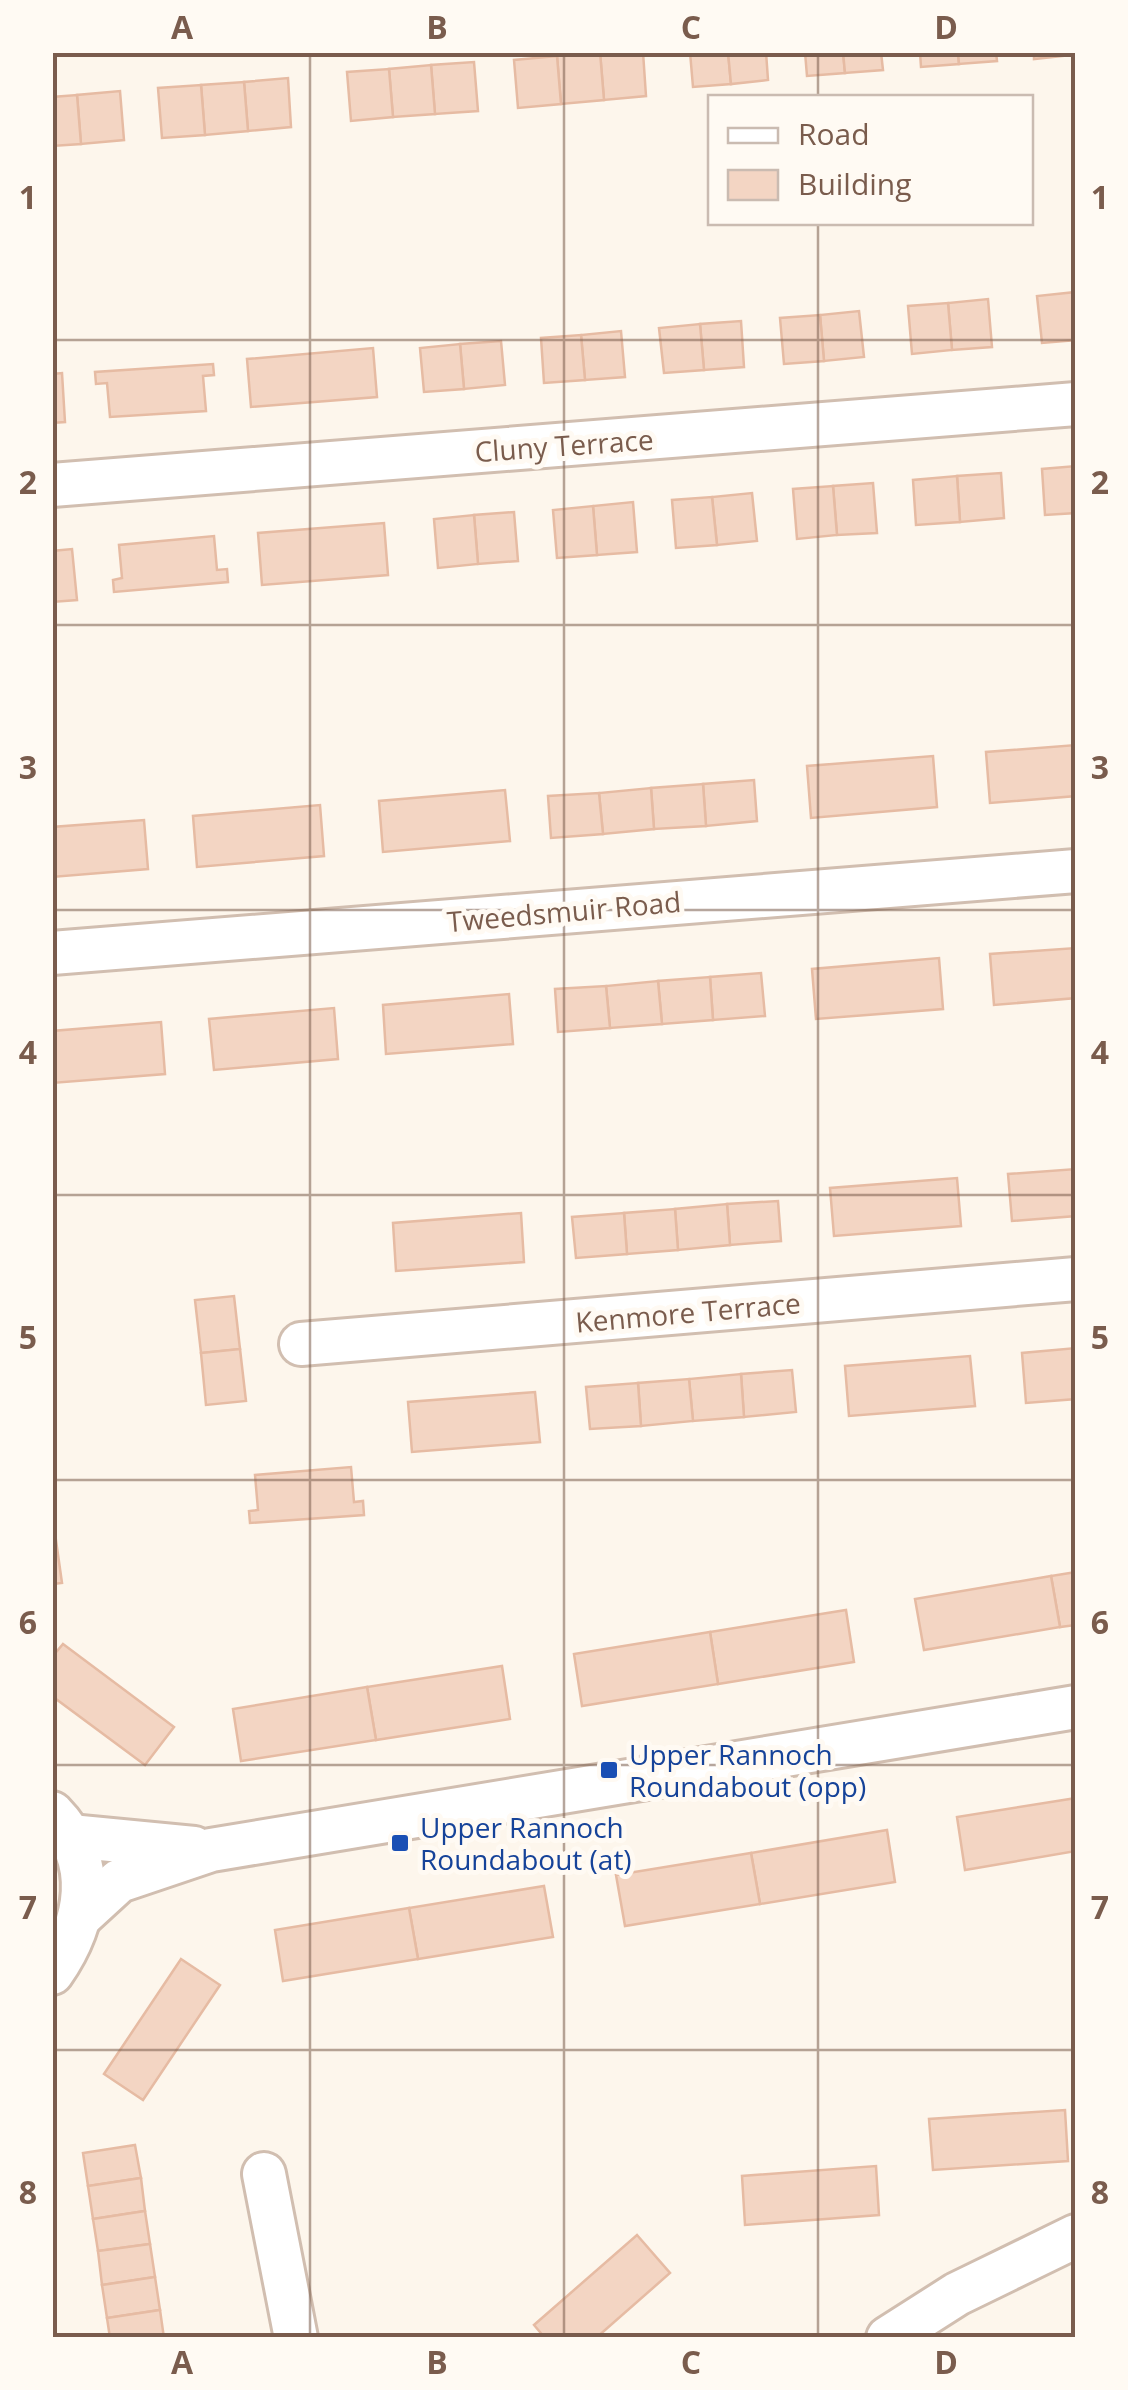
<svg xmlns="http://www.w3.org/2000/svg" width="1128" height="2390" font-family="'Open Sans',sans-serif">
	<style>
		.building { fill: #f3d5c3; stroke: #e6bba3; stroke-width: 2.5 }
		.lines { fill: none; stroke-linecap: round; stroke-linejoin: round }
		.minor-casing { stroke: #d1beb0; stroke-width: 48 }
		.minor { stroke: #fff; stroke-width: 42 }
		.grid { fill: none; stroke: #7a5c4d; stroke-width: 2.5; stroke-opacity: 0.55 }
		.transit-dot { fill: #1a4fb4; stroke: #fffaf3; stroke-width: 4 }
		.labels { text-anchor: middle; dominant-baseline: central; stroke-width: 10; stroke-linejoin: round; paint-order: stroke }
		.street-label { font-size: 28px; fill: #7a5c4d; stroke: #fffaf3 }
		.transit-label { font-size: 28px; fill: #164399; stroke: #fffaf3; text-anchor: start }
		.neatline { fill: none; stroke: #7a5c4d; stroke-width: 4 }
		.grid-label { font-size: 32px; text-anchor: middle; font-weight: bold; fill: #7a5c4d }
	</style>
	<rect width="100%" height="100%" fill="#fdf6ec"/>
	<g class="building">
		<polygon points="600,52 643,52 646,96 604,100"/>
		<polygon points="600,52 604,100 561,104 557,56"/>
		<polygon points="690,52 728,52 731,84 693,87"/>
		<polygon points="728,52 766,52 768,80 731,84"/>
		<polygon points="805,52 843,52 845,73 807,76"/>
		<polygon points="843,52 881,52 883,70 845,73"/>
		<polygon points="920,52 958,52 959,64 921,67"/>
		<polygon points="958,52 996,52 997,61 959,64"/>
		<polygon points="1034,52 1071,52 1072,55 1034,59"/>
		<polygon points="557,56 561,104 518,108 514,60"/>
		<polygon points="474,62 478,111 435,114 431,65"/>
		<polygon points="431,65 435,114 393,117 389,69"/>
		<polygon points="389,69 393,117 351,121 347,72"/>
		<polygon points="288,78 291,127 248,131 244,82"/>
		<polygon points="244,82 248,131 205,135 201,85"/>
		<polygon points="201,85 205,135 162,138 158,88"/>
		<polygon points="120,91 124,140 81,144 77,95"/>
		<polygon points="77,95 81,144 52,146 52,97"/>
		<polygon points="1076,292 1076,340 1042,343 1037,296"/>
		<polygon points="988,299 992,347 952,350 948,303"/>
		<polygon points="948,303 952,350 912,354 908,306"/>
		<polygon points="859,311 864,357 824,361 820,315"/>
		<polygon points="820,315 824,361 784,364 780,318"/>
		<polygon points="741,321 744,367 704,370 700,324"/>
		<polygon points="700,324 704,370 664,373 659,328"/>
		<polygon points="621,331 625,377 585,380 581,335"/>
		<polygon points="581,335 585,380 544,383 541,338"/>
		<polygon points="501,341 505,385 464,389 460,344"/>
		<polygon points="460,344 464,389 424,392 420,348"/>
		<polygon points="373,348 377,397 251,407 247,359"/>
		<polygon points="213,364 214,375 203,376 206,411 110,417 107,383 96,384 95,372"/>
		<polygon points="62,373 65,422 52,423 52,374"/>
		<polygon points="1076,466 1076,513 1045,515 1042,469"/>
		<polygon points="1001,473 1004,518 960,522 957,476"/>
		<polygon points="957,476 960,522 916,525 913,480"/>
		<polygon points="873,483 877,533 837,535 833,486"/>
		<polygon points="833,486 837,535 797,539 793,489"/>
		<polygon points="752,493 757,541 717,545 712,497"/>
		<polygon points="712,497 717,545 676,548 672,500"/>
		<polygon points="633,502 637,552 597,555 593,506"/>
		<polygon points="593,506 597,555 557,558 553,510"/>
		<polygon points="514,512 518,561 478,564 474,515"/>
		<polygon points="474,515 478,564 438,568 434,519"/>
		<polygon points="384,523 388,575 262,585 258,533"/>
		<polygon points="214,536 217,570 227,569 228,582 114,592 113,580 122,578 119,545"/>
		<polygon points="72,549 77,600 52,602 52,551"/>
		<polygon points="1076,745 1076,796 990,803 986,752"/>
		<polygon points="933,756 937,807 811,818 807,766"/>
		<polygon points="754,780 757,821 706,826 703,784"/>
		<polygon points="703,784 706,826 654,829 651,788"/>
		<polygon points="651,788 654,829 603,834 599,793"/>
		<polygon points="505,790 510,841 383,852 379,801"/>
		<polygon points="599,793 603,834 551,838 548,796"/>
		<polygon points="320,805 324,856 197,867 193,816"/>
		<polygon points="144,820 148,869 52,877 52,827"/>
		<polygon points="1076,948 1076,998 994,1005 990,954"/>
		<polygon points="939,958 943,1009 816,1019 812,969"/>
		<polygon points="761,973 765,1016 713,1020 710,977"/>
		<polygon points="710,977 713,1020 662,1024 658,981"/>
		<polygon points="658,981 662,1024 610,1028 606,986"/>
		<polygon points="606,986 610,1028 558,1032 555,989"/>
		<polygon points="509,994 513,1044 386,1054 383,1005"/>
		<polygon points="334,1008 338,1059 214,1070 209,1019"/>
		<polygon points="161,1022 165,1074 52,1083 52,1031"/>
		<polygon points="1076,1169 1076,1216 1012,1221 1008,1174"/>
		<polygon points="957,1178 961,1226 834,1236 830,1188"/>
		<polygon points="778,1201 781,1241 730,1245 727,1204"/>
		<polygon points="727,1204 730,1245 678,1250 675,1209"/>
		<polygon points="675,1209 678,1250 627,1254 624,1213"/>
		<polygon points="521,1213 524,1262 396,1271 393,1223"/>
		<polygon points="624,1213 627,1254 576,1258 572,1217"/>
		<polygon points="234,1296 240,1349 201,1353 195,1300"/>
		<polygon points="1076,1348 1076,1399 1026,1403 1022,1353"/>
		<polygon points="240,1349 246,1401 206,1405 201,1353"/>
		<polygon points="970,1356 975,1406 849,1416 845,1366"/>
		<polygon points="792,1370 796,1412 744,1417 741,1374"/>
		<polygon points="741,1374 744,1417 693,1421 689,1379"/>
		<polygon points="689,1379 693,1421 641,1426 638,1383"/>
		<polygon points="638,1383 641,1426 590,1429 586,1387"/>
		<polygon points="535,1392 540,1442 412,1452 408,1402"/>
		<polygon points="351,1467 354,1502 363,1501 364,1515 250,1523 249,1511 258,1510 255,1475"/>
		<polygon points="52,1512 62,1583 52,1584"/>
		<polygon points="1076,1572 1076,1625 1060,1627 1051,1576"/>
		<polygon points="1051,1576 1060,1627 924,1650 915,1599"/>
		<polygon points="846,1610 854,1662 718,1684 710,1632"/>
		<polygon points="710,1632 718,1684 582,1706 574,1654"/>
		<polygon points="63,1644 174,1727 145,1765 52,1696 52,1657"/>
		<polygon points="502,1666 510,1719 376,1740 367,1687"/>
		<polygon points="367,1687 376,1740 241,1761 233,1709"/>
		<polygon points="1076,1798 1076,1851 965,1870 957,1817"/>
		<polygon points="887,1830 895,1882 760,1904 751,1853"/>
		<polygon points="751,1853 760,1904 625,1926 616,1875"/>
		<polygon points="544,1886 553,1937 418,1959 409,1908"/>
		<polygon points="409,1908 418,1959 283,1981 275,1930"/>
		<polygon points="181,1959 220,1985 143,2100 104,2074"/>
		<polygon points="1065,2110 1068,2161 933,2170 929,2119"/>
		<polygon points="135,2145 141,2178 88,2186 83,2153"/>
		<polygon points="876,2166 879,2215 745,2225 742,2176"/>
		<polygon points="141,2178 145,2211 93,2219 88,2186"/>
		<polygon points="145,2211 150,2244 98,2251 93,2219"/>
		<polygon points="637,2235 670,2273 596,2338 545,2338 534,2325"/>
		<polygon points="150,2244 155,2277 102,2285 98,2251"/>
		<polygon points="155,2277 160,2310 107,2318 102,2285"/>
		<polygon points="160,2310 164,2338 110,2338 107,2318"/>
	</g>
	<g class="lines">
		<defs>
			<g id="minor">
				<polyline points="52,485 1076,404"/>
				<polyline points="52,953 1076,871"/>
				<polyline points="301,1344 1076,1279"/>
				<path d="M52,1813C99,1861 87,1923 52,1973"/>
				<polyline points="70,1836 194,1848"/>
				<polyline points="83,1914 119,1881 211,1850 1076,1707"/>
				<polyline points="264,2174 296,2338"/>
				<polyline points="888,2338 957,2294 1076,2236"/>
			</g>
		</defs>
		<use href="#minor" class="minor-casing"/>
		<use href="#minor" class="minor"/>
	</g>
	<path class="grid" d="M310,52V2338M564,52V2338M818,52V98M818,222V2338M52,340H1076M52,625H1076M52,910H1076M52,1195H1076M52,1480H1076M52,1765H1076M52,2050H1076"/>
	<g class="transit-dot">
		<rect x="599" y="1760" width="20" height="20" rx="5"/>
		<rect x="390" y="1833" width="20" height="20" rx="5"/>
	</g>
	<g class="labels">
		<g class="street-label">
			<text transform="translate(564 445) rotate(-4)">Cluny Terrace</text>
			<text transform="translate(564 911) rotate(-5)">Tweedsmuir Road</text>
			<text transform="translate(688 1312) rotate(-5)">Kenmore Terrace</text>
		</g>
		<g class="transit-label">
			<text x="629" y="1754">Upper Rannoch<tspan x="629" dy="32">Roundabout (opp)</tspan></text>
			<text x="420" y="1827">Upper Rannoch<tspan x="420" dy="32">Roundabout (at)</tspan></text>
		</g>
	</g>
	<rect width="1128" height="2390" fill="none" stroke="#fffaf3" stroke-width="110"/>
	<rect x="708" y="95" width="325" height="130" fill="#fffaf3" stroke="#cabbb1" stroke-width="2.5"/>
	<rect x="728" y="128" width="50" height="15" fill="#ffffff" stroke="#cabbb1" stroke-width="2.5"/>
	<text x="798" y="145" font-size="30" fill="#7a5c4d">Road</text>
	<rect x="728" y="170" width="50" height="30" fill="#f3d5c3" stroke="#cabbb1" stroke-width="2.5"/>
	<text x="798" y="195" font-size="30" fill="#7a5c4d">Building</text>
	<rect x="55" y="55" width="1018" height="2280" class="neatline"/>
	<g class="grid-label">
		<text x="182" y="39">A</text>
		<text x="437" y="39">B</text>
		<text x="691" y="39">C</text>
		<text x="946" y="39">D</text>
		<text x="28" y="209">1</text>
		<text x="1100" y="209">1</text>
		<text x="28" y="494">2</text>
		<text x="1100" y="494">2</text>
		<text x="28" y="779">3</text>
		<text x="1100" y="779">3</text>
		<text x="28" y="1064">4</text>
		<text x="1100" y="1064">4</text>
		<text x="28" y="1349">5</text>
		<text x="1100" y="1349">5</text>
		<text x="28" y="1634">6</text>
		<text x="1100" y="1634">6</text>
		<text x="28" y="1919">7</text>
		<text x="1100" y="1919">7</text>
		<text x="28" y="2204">8</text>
		<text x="1100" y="2204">8</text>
		<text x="182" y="2374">A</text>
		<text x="437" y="2374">B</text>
		<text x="691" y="2374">C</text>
		<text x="946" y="2374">D</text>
	</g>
</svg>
